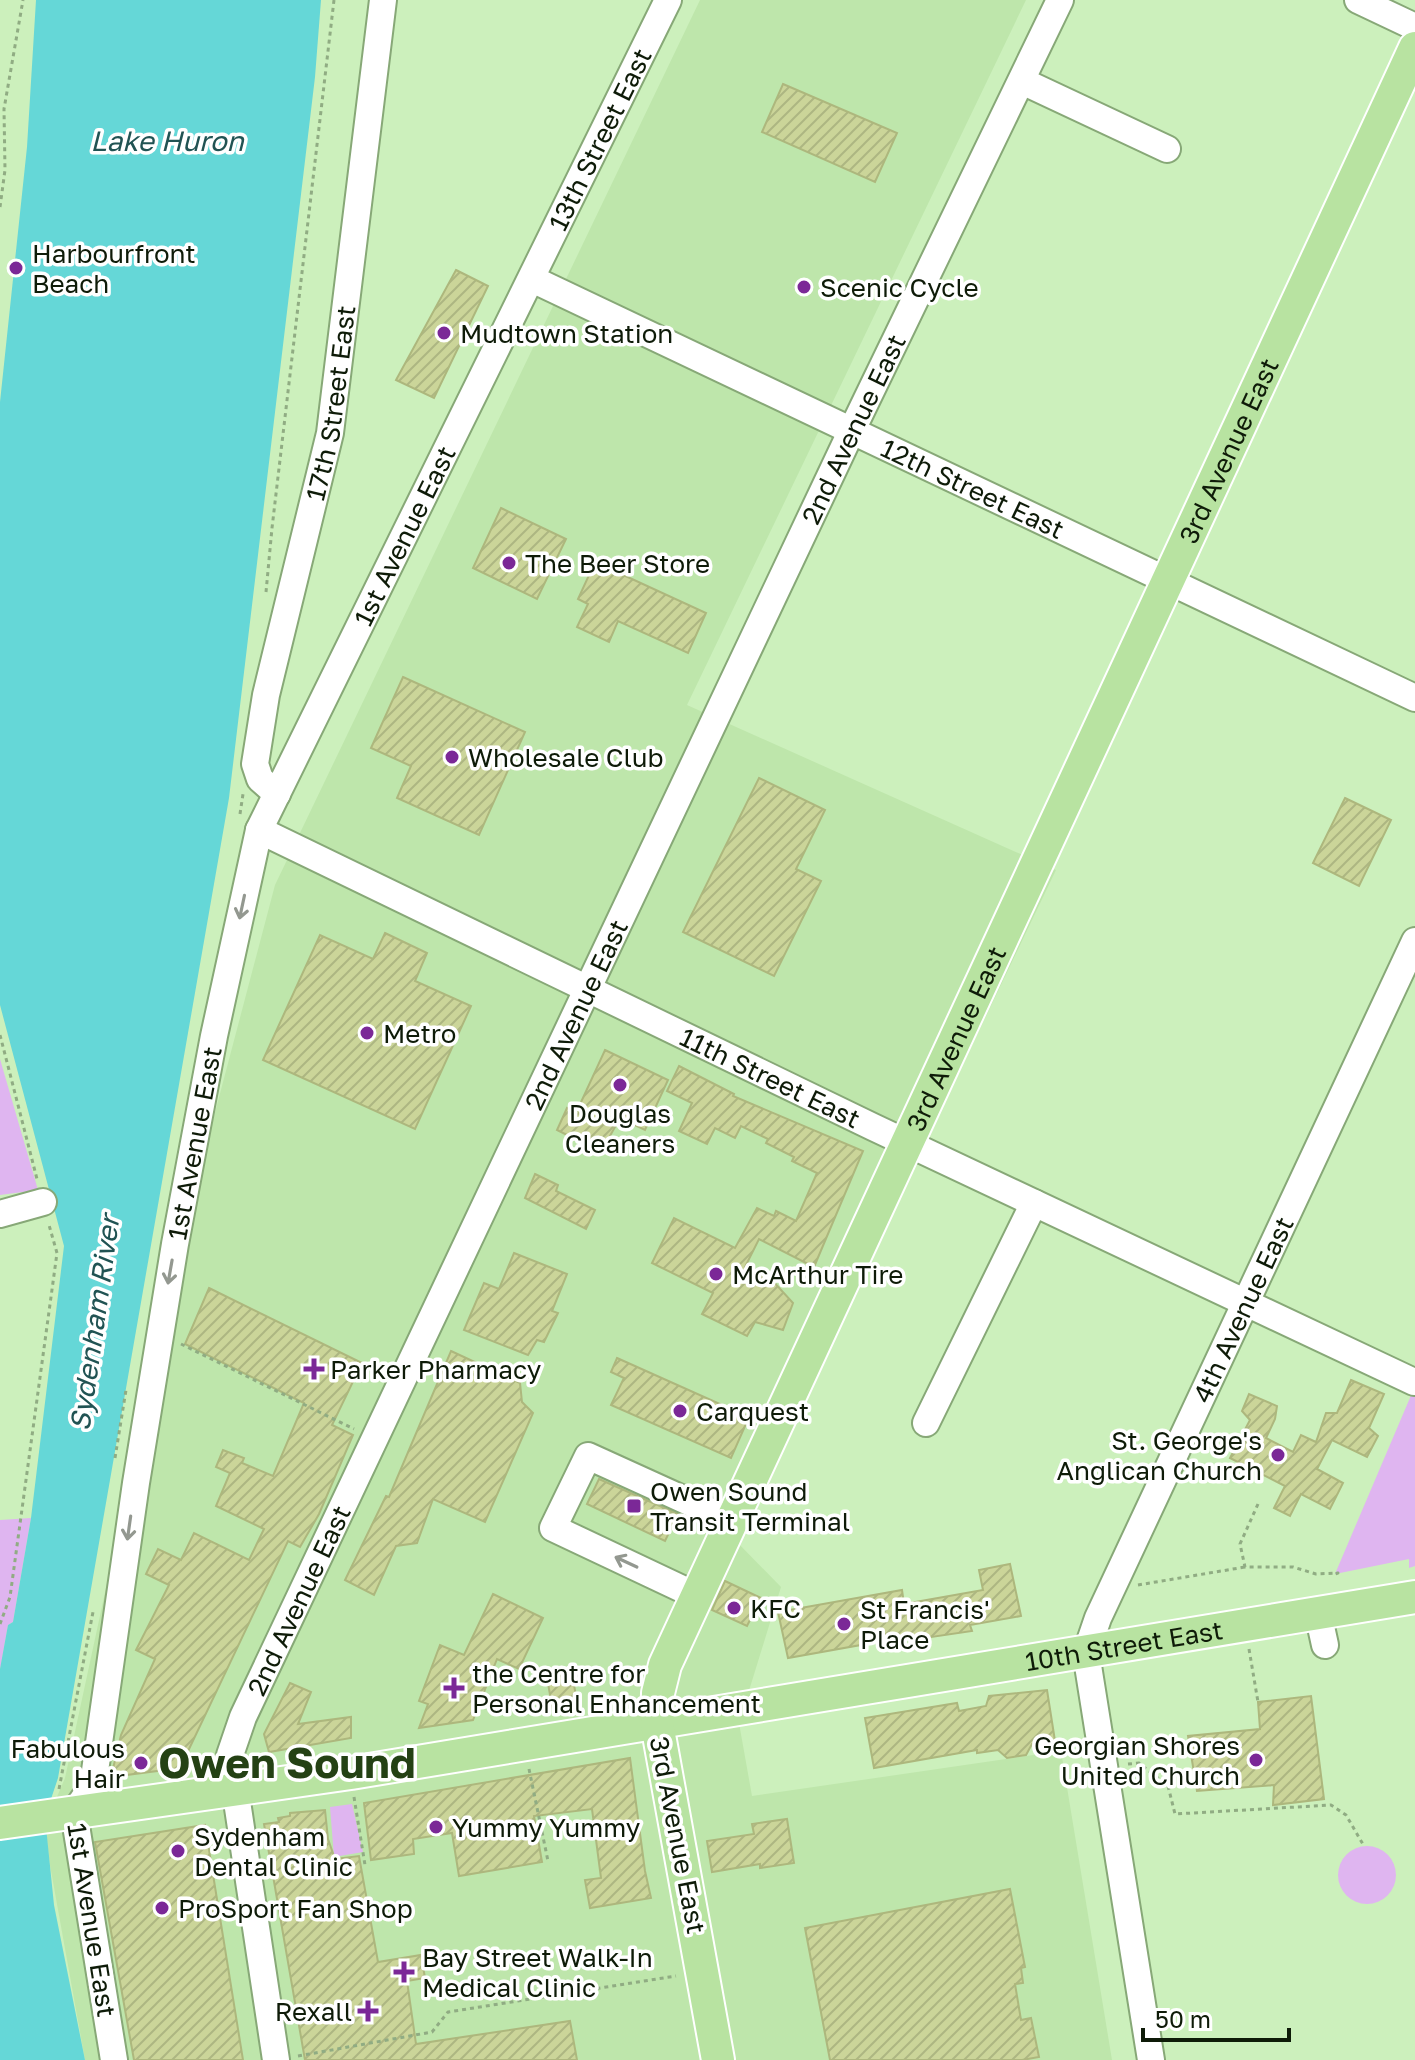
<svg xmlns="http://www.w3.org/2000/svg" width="1415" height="2060" font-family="'Golos Text',sans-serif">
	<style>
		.built { fill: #bee6ab }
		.park { fill: #dfb5f0 }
		.water { fill: #65d7d7 }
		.building { fill: url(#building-hatch); stroke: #adb77d; stroke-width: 2 }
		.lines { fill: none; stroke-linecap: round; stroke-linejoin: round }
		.minor-casing { stroke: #87a877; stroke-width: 30 }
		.major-casing { stroke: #fff; stroke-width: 36 }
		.path { stroke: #90ac83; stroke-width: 3; stroke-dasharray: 4 4; stroke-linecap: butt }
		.minor { stroke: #fff; stroke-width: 26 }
		.major { stroke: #b8e3a1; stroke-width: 32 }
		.oneway { stroke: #939890 }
		.poi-dot { fill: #7b2897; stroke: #fff; stroke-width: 3 }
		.labels { text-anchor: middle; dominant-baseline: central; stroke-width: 7; stroke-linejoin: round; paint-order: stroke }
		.street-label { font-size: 26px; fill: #0e1b08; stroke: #fff }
		.poi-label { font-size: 26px; fill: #0e1b08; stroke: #fff; text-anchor: start }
		.water-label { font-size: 28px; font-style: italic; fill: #215353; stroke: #fff }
		.town-label { font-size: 42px; font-weight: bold; fill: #244114; stroke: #fff }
	</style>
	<defs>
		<pattern id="building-hatch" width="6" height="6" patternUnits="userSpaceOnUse" patternTransform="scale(2)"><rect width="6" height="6" fill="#cbd599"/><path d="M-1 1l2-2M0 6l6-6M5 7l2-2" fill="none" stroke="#adb682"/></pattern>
	</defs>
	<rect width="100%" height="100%" fill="#ccf0bc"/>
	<polygon class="built" points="700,0 1026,0 687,705 1056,870 735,1540 781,1587 739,1723 752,1796 1061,1751 1112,2060 85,2060 50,1865 45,1825 65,1778 179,1249 275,885"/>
	<g class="park">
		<polygon points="0,1059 38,1190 0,1195"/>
		<polygon points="1415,1386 1415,1566 1409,1568 1409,1559 1335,1574"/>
		<polygon points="31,1518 13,1622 8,1625 0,1670 0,1520"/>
		<polygon points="352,1804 363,1852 334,1857 330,1807"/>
		<circle cx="1367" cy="1875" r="29"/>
	</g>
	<polygon class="water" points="36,0 321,0 315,77 229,798 58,1778 45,1817 54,1905 85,2060 0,2060 0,1669 8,1625 13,1622 31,1518 64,1246 0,1005 0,402 27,147"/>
	<g class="building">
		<polygon points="783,84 897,133 875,182 762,132"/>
		<polygon points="456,270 488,286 434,398 396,380"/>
		<polygon points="501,508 566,539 537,599 473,568"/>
		<polygon points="595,562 706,613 688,653 618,621 609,642 577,627 588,604 578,599"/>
		<polygon points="403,677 525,732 479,835 397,798 411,766 371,748"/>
		<polygon points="759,778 825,810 796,869 821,881 774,976 683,932"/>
		<polygon points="1345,798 1391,820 1359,886 1313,863"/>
		<polygon points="385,933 427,953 415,981 471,1006 415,1129 263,1060 320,935 373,959"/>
		<polygon points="605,1050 668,1080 645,1130 620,1118 601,1152 557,1130 567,1108 576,1113"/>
		<polygon points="679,1066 734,1094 733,1096 863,1151 814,1267 759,1239 745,1267 772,1280 793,1303 783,1330 755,1322 747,1336 702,1314 713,1293 652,1263 674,1218 735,1248 757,1208 774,1216 776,1211 796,1221 817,1173 792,1161 794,1157 766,1143 768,1139 741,1126 735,1138 715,1128 707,1144 679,1131 692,1103 667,1091"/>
		<polygon points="535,1174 558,1185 556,1191 595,1210 586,1229 525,1198"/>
		<polygon points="514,1253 567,1274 552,1311 558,1313 544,1342 537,1340 528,1355 464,1330 484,1283 499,1289"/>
		<polygon points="209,1288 362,1363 332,1425 353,1435 319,1514 300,1547 288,1541 180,1768 111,1777 121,1735 155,1659 136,1650 169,1585 146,1574 158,1549 181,1560 194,1533 249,1560 264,1529 216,1506 230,1473 216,1467 223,1450 244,1458 242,1463 273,1476 304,1403 185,1344"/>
		<polygon points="451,1351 520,1383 522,1402 533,1413 485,1522 433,1499 417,1543 396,1546 374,1595 345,1580 386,1496 389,1497"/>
		<polygon points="617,1358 749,1417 731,1458 611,1405 624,1378 611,1372"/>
		<polygon points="1351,1380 1384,1394 1369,1428 1378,1436 1367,1457 1332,1440 1317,1469 1343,1483 1330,1509 1301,1494 1290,1516 1274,1508 1285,1486 1230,1458 1250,1420 1242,1411 1249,1394 1277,1406 1275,1419 1266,1438 1293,1452 1301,1435 1316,1442 1326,1413 1337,1413"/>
		<polygon points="599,1479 678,1514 665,1541 587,1504"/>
		<polygon points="1010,1564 1021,1616 970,1625 972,1631 918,1639 917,1635 788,1658 778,1612 902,1590 904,1604 983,1590 979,1570"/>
		<polygon points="725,1581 761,1598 747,1626 712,1610"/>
		<polygon points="493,1594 543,1618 519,1669 497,1659 473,1720 419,1728 428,1704 419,1701 440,1645 464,1655"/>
		<polygon points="572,1674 578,1707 553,1711 547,1678"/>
		<polygon points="290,1683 311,1692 298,1724 351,1717 351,1738 269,1752 264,1734"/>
		<polygon points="1047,1690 1055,1741 1032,1744 1026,1755 1007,1758 998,1750 977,1753 977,1750 874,1768 865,1718 957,1703 959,1711 986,1706 989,1696"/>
		<polygon points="1311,1696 1324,1799 1273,1805 1274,1785 1197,1791 1188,1736 1260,1729 1258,1702"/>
		<polygon points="630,1758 645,1871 651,1898 590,1908 585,1880 601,1878 592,1809 534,1816 542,1862 459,1876 452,1833 413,1839 414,1854 371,1860 364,1803"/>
		<polygon points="325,1810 328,1839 335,1859 359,1856 378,1962 421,1955 425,1978 407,1981 416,2044 570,2021 577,2060 305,2060 264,1824 279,1822 278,1818 290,1816 290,1813"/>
		<polygon points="787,1819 794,1863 760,1868 760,1864 712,1872 707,1841 754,1834 752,1824"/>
		<polygon points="205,1825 243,2060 134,2060 95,1842"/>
		<polygon points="1010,1889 1025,1967 1021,1968 1023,1983 1015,1984 1021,2020 1031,2018 1039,2057 1022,2060 830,2060 805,1928"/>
	</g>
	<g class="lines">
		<defs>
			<g id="minor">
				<polyline points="1358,0 1415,27"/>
				<polyline points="1022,81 1167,149"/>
				<path id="s1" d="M532,279L1415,698"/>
				<path id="s2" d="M277,794L260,779L255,764L266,695L330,433L383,0"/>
				<path id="s3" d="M259,830L873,1127L1414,1382"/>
				<polyline points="0,1214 43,1202"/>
				<polyline points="926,1423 1034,1203"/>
				<polyline points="697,1596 553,1528 588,1456 731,1521"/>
				<polyline points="1318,1613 1325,1645"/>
				<path id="s4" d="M114,2060L74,1813L93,1785L136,1483L175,1244L214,1036L259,830L668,0"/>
				<path id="s5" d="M276,2060L230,1755L243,1717L852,430L1060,0"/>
				<path id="s6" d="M1151,2060L1086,1653L1098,1618L1415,941"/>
			</g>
			<g id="major">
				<path id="s7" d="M0,1823L351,1773L1415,1597"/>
				<path id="s8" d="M718,2060L657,1724L658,1693L665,1665L1415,48"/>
			</g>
		</defs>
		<use href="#minor" class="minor-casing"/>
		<use href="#major" class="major-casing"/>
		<g class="path">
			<polyline points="0,207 5,170 4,109 23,0"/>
			<polyline points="266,592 272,528 334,0"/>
			<polyline points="240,814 243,794"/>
			<polyline points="0,1035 37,1179"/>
			<polyline points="181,1344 354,1429"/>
			<polyline points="115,1458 126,1390"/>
			<polyline points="1258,1504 1240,1544 1245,1567 1293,1567 1316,1574 1338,1573 1335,1574"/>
			<polyline points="1138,1585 1245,1567"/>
			<polyline points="0,1624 10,1597 57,1253 49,1225"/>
			<polyline points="1249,1649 1258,1702"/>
			<polyline points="1128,1764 1139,1763 1168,1786 1175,1814 1331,1805 1346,1815 1364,1846"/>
			<polyline points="529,1769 548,1861"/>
			<polyline points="59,1789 93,1612"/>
			<polyline points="354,1797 365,1865"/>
			<polyline points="298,2056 432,2032 448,2012 676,1976"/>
		</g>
		<use href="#minor" class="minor"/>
		<use href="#major" class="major"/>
	</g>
	<defs><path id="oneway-shaft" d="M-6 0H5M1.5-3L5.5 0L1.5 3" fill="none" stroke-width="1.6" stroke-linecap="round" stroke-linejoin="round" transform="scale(2)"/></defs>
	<g class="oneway">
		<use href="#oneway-shaft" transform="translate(242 907) rotate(102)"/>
		<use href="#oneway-shaft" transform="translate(170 1272) rotate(100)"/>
		<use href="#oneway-shaft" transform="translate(129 1528) rotate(98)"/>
		<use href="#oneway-shaft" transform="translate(626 1562) rotate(-155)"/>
	</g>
	<g class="poi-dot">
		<circle cx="16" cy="268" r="8"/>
		<circle cx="804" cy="287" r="8"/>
		<circle cx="444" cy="333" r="8"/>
		<circle cx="509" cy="563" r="8"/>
		<circle cx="452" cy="757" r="8"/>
		<circle cx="367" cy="1033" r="8"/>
		<circle cx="620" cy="1085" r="8"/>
		<circle cx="716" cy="1274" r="8"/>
		<path d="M310 1357h8v8h8v8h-8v8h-8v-8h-8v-8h8z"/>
		<circle cx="680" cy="1411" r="8"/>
		<circle cx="1278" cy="1455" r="8"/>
		<rect x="626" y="1498" width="16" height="16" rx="4"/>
		<circle cx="734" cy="1608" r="8"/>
		<circle cx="844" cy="1624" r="8"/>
		<path d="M450 1676h8v8h8v8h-8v8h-8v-8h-8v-8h8z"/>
		<circle cx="1256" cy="1760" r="8"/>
		<circle cx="141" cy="1763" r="8"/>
		<circle cx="436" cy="1827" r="8"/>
		<circle cx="178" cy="1851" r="8"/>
		<circle cx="162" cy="1908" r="8"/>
		<path d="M400 1960h8v8h8v8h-8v8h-8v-8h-8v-8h8z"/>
		<path d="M364 1999h8v8h8v8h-8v8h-8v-8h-8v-8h8z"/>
	</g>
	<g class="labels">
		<g class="street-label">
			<text stroke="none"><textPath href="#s4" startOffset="2024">13th Street East</textPath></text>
			<text stroke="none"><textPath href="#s2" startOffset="408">17th Street East</textPath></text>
			<text stroke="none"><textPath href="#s5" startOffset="1774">2nd Avenue East</textPath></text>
			<text stroke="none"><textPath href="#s8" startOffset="1740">3rd Avenue East</textPath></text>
			<text stroke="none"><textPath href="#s1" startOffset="488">12th Street East</textPath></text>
			<text stroke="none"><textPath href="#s4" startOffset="1582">1st Avenue East</textPath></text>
			<text stroke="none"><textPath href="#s5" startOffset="1126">2nd Avenue East</textPath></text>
			<text stroke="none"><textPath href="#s8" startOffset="1092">3rd Avenue East</textPath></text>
			<text stroke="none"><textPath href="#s3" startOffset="568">11th Street East</textPath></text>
			<text stroke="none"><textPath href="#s4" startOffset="934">1st Avenue East</textPath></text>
			<text stroke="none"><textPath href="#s6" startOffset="790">4th Avenue East</textPath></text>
			<text stroke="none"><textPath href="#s5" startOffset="478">2nd Avenue East</textPath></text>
			<text stroke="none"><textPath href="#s7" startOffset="1138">10th Street East</textPath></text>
			<text transform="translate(678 1835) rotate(79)">3rd Avenue East</text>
			<text transform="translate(92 1920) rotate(81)">1st Avenue East</text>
		</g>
		<g class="poi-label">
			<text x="32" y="253">Harbourfront<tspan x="32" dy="30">Beach</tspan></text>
			<text x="820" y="287">Scenic Cycle</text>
			<text x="460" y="333">Mudtown Station</text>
			<text x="525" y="563">The Beer Store</text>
			<text x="468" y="757">Wholesale Club</text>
			<text x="383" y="1033">Metro</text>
			<text x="620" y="1113" text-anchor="middle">Douglas<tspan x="620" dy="30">Cleaners</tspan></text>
			<text x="732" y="1274">McArthur Tire</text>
			<text x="330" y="1369">Parker Pharmacy</text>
			<text x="696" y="1411">Carquest</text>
			<text x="1262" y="1440" text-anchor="end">St. George's<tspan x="1262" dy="30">Anglican Church</tspan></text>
			<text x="650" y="1491">Owen Sound<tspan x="650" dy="30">Transit Terminal</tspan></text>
			<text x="750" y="1608">KFC</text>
			<text x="860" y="1609">St Francis'<tspan x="860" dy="30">Place</tspan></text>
			<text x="472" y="1673">the Centre for<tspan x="472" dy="30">Personal Enhancement</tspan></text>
			<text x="1240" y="1745" text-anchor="end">Georgian Shores<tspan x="1240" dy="30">United Church</tspan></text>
			<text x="125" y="1748" text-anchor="end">Fabulous<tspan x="125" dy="30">Hair</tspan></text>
			<text x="452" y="1827">Yummy Yummy</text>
			<text x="194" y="1836">Sydenham<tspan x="194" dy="30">Dental Clinic</tspan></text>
			<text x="178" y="1908">ProSport Fan Shop</text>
			<text x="422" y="1957">Bay Street Walk-In<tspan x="422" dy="30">Medical Clinic</tspan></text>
			<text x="352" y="2011" text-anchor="end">Rexall</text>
		</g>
		<g class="water-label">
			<text x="167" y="140">Lake Huron</text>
			<text transform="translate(94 1323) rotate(-82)">Sydenham River</text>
		</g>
		<g class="town-label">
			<text x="287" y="1762">Owen Sound</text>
		</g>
	</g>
	<path d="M1143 2028v12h146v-12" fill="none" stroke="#0e1b08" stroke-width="4"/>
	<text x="1155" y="2028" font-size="24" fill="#0e1b08" stroke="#ffffff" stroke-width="6" paint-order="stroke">50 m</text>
</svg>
